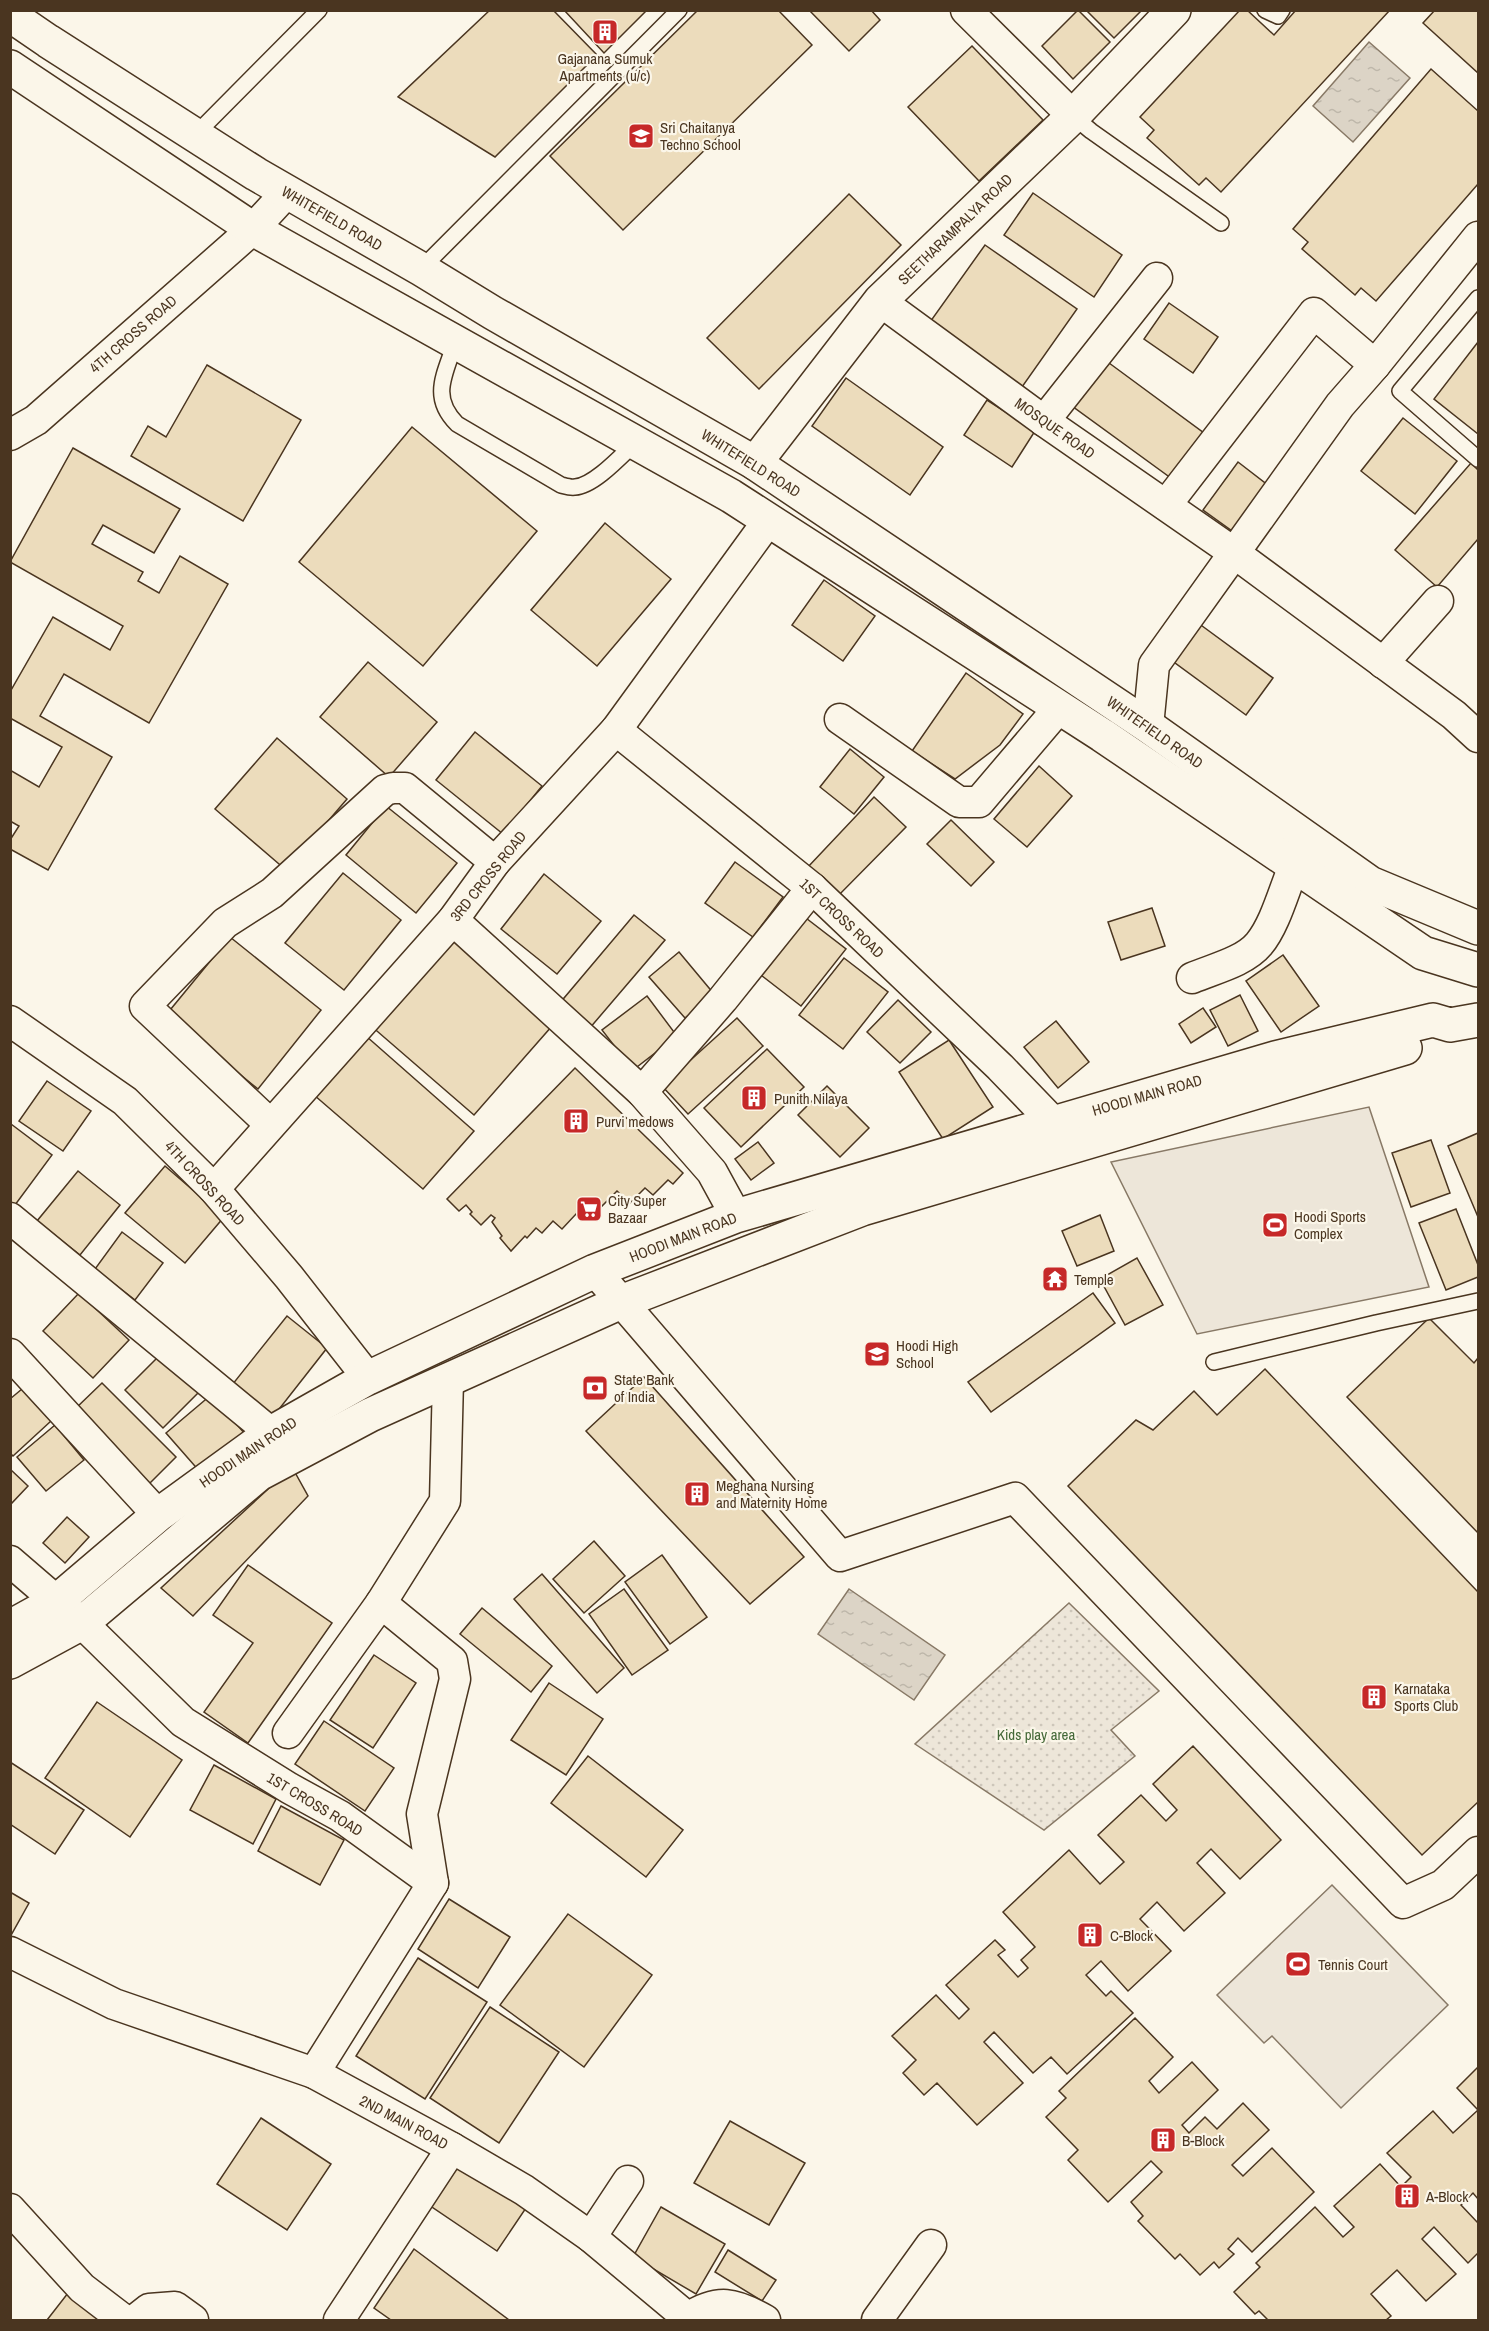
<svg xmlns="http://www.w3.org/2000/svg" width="1489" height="2331" font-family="'Archivo Narrow',sans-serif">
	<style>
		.grass { fill: #ede6d9; stroke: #887966; stroke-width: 1.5 }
		.park { fill: url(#park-dots); stroke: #887966; stroke-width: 1.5 }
		.water { fill: url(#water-ripples); stroke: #887966; stroke-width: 1.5 }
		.building { fill: #ecdcbc; stroke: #4a3520; stroke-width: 1.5 }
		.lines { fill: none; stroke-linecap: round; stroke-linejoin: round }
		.service-casing { stroke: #4a3520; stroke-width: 18 }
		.minor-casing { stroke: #4a3520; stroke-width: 33 }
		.tertiary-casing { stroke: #4a3520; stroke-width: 36 }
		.secondary-casing { stroke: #4a3520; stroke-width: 36 }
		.primary-casing { stroke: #4a3520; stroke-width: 36 }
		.service { stroke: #fbf6e9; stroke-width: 15 }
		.minor { stroke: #fbf6e9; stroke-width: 30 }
		.tertiary { stroke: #fbf6e9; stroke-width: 33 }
		.secondary { stroke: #fbf6e9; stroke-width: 33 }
		.primary { stroke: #fbf6e9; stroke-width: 33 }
		.labels { text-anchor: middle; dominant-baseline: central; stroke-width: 4.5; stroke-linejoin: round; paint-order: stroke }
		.poi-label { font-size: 15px; fill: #4a3520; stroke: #fbf6e9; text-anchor: start }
		.street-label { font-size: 15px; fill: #4a3520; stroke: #fbf6e9 }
		.park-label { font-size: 15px; fill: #436837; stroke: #fbf6e9 }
	</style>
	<defs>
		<pattern id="park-dots" width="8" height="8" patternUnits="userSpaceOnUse" patternTransform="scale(1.5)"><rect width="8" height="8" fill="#ede6d9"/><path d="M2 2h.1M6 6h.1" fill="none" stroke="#cdc6ba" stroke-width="1.8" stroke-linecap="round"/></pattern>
		<pattern id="water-ripples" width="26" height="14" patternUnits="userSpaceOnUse" patternTransform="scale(1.5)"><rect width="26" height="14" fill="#dcd4c6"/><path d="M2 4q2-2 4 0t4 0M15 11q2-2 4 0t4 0" fill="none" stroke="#beb7aa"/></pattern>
	</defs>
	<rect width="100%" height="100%" fill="#fbf6e9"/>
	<g class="grass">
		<polygon points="1369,1107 1429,1287 1197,1334 1111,1162"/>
		<polygon points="1332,1885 1448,2005 1341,2108 1272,2036 1264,2043 1217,1995"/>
	</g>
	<polygon class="park" points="1069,1603 1159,1691 1111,1730 1135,1756 1044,1830 915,1744"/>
	<g class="water">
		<polygon points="1369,42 1410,78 1353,142 1313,106"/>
		<polygon points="849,1589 945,1655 914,1700 818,1634"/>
	</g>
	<g class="building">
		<polygon points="490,10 553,10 597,55 495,157 398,97"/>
		<polygon points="564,10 647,10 604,53"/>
		<polygon points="698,10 778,10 812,45 623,230 550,156"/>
		<polygon points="809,10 871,10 880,20 849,51"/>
		<polygon points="1078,10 1110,42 1073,79 1042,46"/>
		<polygon points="1086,10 1142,10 1114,38"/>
		<polygon points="1240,10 1247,10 1274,35 1296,10 1390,10 1221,192 1206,178 1199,185 1147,138 1154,130 1140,117"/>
		<polygon points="1435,10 1478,10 1478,73 1423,23"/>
		<polygon points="972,46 1043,120 979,181 908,107"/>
		<polygon points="1431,69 1478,111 1478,184 1376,301 1361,288 1355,295 1302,249 1308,242 1293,229"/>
		<polygon points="1033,193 1122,255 1094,297 1004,235"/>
		<polygon points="849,194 901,245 759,389 707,338"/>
		<polygon points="985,245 1077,309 1022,387 930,322"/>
		<polygon points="1169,303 1218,337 1193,373 1144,339"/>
		<polygon points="1478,342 1478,434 1434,399"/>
		<polygon points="1105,360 1208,436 1175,481 1072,406"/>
		<polygon points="207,365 301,420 243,521 131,456 148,426 166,437"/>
		<polygon points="846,378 943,447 910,495 812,426"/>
		<polygon points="987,400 1035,431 1012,467 964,435"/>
		<polygon points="1403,418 1457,461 1415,514 1361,471"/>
		<polygon points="412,427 537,531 423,666 299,562"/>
		<polygon points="73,448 180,509 154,553 103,525 92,544 143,572 138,581 159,593 180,556 228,584 149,723 64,674 40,716 112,757 48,870 10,849 10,840 19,826 10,821 10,770 39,787 62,747 10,718 10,692 53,617 110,650 123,626 10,562"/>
		<polygon points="1238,462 1269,486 1235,533 1203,510"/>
		<polygon points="1471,463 1478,470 1478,539 1437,587 1395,550"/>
		<polygon points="605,523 671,579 597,666 531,610"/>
		<polygon points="824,580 875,616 843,661 792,625"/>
		<polygon points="1194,620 1273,678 1246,715 1167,657"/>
		<polygon points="368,662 437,722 389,777 320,717"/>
		<polygon points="966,673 1023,714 1000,745 955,779 912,751"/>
		<polygon points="475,732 542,786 503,834 436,780"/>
		<polygon points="277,738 347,799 286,870 215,809"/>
		<polygon points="850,749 884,777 854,814 820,787"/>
		<polygon points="1039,766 1072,796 1027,847 994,819"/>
		<polygon points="874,797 906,827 835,899 807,868"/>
		<polygon points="386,806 457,863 416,913 346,855"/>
		<polygon points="951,820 994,862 971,886 927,844"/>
		<polygon points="735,862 783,897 753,937 705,903"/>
		<polygon points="343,873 401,920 344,990 285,943"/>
		<polygon points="544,874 601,921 557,974 501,929"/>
		<polygon points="1152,908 1165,946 1121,960 1108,922"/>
		<polygon points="634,915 665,940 589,1029 559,1004"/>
		<polygon points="802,915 846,949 801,1006 757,972"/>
		<polygon points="448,935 552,1026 474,1115 370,1025"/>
		<polygon points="230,937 321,1010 258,1089 166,1015"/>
		<polygon points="679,952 714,994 685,1018 649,977"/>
		<polygon points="1283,955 1319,1006 1281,1032 1246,981"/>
		<polygon points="844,958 888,992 843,1049 799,1015"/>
		<polygon points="1240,995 1258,1031 1228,1046 1210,1010"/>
		<polygon points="647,996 677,1036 633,1070 602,1030"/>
		<polygon points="898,1000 931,1032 900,1063 867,1032"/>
		<polygon points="1203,1008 1216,1027 1191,1043 1179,1024"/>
		<polygon points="737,1018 763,1046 688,1114 662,1086"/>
		<polygon points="1056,1021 1089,1062 1058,1088 1024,1047"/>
		<polygon points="366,1036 474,1131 423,1189 314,1095"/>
		<polygon points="949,1040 993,1107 943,1139 899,1072"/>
		<polygon points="767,1049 804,1087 741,1147 704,1108"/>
		<polygon points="575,1068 683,1173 673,1184 668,1180 653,1195 645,1188 630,1203 617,1191 597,1211 594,1207 582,1220 576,1214 562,1229 553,1221 542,1233 536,1228 527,1238 525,1236 511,1251 500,1238 502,1236 492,1222 495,1218 491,1215 481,1225 470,1214 472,1212 466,1205 459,1211 447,1199"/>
		<polygon points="47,1081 91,1111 63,1151 19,1121"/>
		<polygon points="827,1086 869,1128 840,1157 798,1115"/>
		<polygon points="11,1124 52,1155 15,1205 10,1202"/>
		<polygon points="1478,1133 1478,1217 1448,1146"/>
		<polygon points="1431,1140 1450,1193 1411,1207 1392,1153"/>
		<polygon points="758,1142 774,1163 751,1180 735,1159"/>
		<polygon points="165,1166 224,1217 185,1263 125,1213"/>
		<polygon points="78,1171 120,1205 80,1255 37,1221"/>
		<polygon points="1456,1209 1478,1265 1478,1277 1446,1290 1419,1223"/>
		<polygon points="1100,1215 1114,1251 1077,1266 1062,1231"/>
		<polygon points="122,1232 163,1263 135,1300 95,1269"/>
		<polygon points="1137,1258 1163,1305 1125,1325 1100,1279"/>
		<polygon points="79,1293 129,1340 93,1378 43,1331"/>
		<polygon points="1093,1293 1115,1323 991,1412 968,1382"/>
		<polygon points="287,1316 327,1348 269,1422 228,1390"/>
		<polygon points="1429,1318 1474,1363 1478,1358 1478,1533 1347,1397"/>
		<polygon points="164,1351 203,1388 163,1428 125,1390"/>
		<polygon points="1265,1369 1478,1592 1478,1802 1422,1855 1068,1486 1136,1420 1153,1430 1194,1391 1217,1415"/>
		<polygon points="644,1377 804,1557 750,1604 586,1431"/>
		<polygon points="102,1383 176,1457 149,1484 75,1409"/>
		<polygon points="22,1389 51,1421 13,1456 10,1453 10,1399"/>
		<polygon points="211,1395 246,1435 201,1473 166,1433"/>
		<polygon points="55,1425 84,1460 46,1491 17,1457"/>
		<polygon points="292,1467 308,1496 193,1616 161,1588"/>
		<polygon points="10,1469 28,1486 10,1505"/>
		<polygon points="67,1517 89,1537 65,1563 43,1543"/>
		<polygon points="594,1541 625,1576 584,1613 553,1579"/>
		<polygon points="662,1555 707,1617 670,1644 625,1582"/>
		<polygon points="248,1565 332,1623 248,1743 204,1712 253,1643 213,1615"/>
		<polygon points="542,1574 624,1668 597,1693 514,1599"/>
		<polygon points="624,1589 668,1650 632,1675 589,1614"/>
		<polygon points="482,1608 552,1666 531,1692 460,1634"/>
		<polygon points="374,1655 416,1683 373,1748 330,1720"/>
		<polygon points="549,1683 603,1719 566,1775 511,1740"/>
		<polygon points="97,1702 182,1760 130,1837 45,1778"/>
		<polygon points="324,1721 394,1768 365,1811 295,1764"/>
		<polygon points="1193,1746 1281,1840 1240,1879 1211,1849 1197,1863 1225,1893 1184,1931 1157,1902 1140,1919 1171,1951 1128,1991 1101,1961 1086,1975 1106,1996 1111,1991 1133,2013 1067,2074 1051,2057 1033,2073 994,2032 984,2042 1023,2083 977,2125 937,2083 924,2095 903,2073 916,2060 892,2036 936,1995 959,2019 969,2009 946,1985 995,1940 1005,1950 998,1955 1018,1977 1028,1968 1021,1960 1035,1947 1003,1912 1069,1850 1100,1884 1124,1862 1098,1835 1141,1795 1166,1821 1177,1810 1153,1784"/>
		<polygon points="588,1756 683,1830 646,1877 551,1803"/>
		<polygon points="10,1762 84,1810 55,1854 10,1824"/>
		<polygon points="214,1765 276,1799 253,1844 190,1810"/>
		<polygon points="281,1806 344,1840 320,1885 258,1851"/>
		<polygon points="10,1892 29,1903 10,1937"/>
		<polygon points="449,1899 510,1937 478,1988 418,1949"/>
		<polygon points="568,1914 652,1975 584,2067 500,2005"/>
		<polygon points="418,1958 487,2002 425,2099 356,2056"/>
		<polygon points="490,2007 559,2052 499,2143 430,2098"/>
		<polygon points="1135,2018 1173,2057 1149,2081 1159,2093 1192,2062 1218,2090 1182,2125 1189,2133 1205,2117 1217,2129 1243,2103 1269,2130 1232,2165 1243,2176 1272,2148 1314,2192 1252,2252 1238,2238 1228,2249 1234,2254 1219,2268 1214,2262 1200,2275 1180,2254 1175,2259 1138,2221 1143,2216 1131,2202 1162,2172 1151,2161 1108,2202 1068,2160 1078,2150 1046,2117 1066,2098 1059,2091"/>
		<polygon points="1478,2067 1478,2199 1473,2193 1461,2205 1478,2223 1478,2253 1468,2263 1434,2227 1422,2239 1456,2274 1426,2301 1397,2270 1371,2294 1391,2316 1386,2320 1268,2320 1259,2311 1255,2314 1234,2292 1260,2267 1256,2263 1315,2207 1343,2237 1354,2227 1334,2206 1380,2164 1401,2187 1411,2177 1387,2153 1433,2111 1453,2133 1478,2110 1457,2088"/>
		<polygon points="261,2118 331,2164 287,2230 217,2184"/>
		<polygon points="730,2121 805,2163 769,2225 694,2183"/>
		<polygon points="458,2162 526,2208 497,2251 429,2205"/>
		<polygon points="661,2207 725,2244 696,2294 633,2257"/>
		<polygon points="414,2249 509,2320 391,2320 374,2308"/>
		<polygon points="728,2250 776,2280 762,2301 715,2272"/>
		<polygon points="68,2293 103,2320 47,2320"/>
	</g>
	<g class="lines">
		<defs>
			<g id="service">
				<polyline points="1265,10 1278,16 1282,10"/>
				<polyline points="1073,116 1091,131 1221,223"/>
				<polyline points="195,135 319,10"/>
				<polyline points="421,269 679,10"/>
				<polyline points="1478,298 1400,391 1478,459"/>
				<path d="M456,340C446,373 429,396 457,424L561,485C565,486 571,488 575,487C594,486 622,455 636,442"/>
				<polyline points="1214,1362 1376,1323 1478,1301"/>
			</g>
			<g id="minor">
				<polyline points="966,10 1073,116"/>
				<polyline points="880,301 1044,421 1233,552 1454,715 1478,737"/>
				<polyline points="1375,365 1478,237"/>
				<polyline points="1044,421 1157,278"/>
				<polyline points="10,435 36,420 253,229 287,192"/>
				<polyline points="1383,663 1438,601"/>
				<polyline points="840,719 959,802 979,802 1058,709"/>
				<polyline points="1148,726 1154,665 1340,405 1375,365 1314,313 1166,505"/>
				<polyline points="616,730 812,888 1000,1067 1053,1122 1069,1141"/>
				<polyline points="453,920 642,1092 712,1172 736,1216"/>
				<path d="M1192,978C1213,969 1244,962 1259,944C1275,925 1284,890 1294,866"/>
				<polyline points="10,1021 125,1101 214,1189 289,1277 368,1378"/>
				<polyline points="642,1092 723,999 812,888"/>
				<polyline points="270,1124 145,1006 225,923 272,893 385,790 393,788 405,788 495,862"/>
				<polyline points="214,1189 453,920 495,862 616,730 768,521"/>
				<polyline points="10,1218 271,1433"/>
				<polyline points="595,1271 840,1556 1015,1498 1403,1903 1443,1885 1478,1852"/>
				<polyline points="10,1354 158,1515"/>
				<polyline points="10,1561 82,1623 183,1722 289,1788 340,1816 433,1883 314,2073"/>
				<polyline points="381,1603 452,1661 455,1679 422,1814 433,1883"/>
				<polyline points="288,1733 381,1603 445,1501 448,1379"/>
				<path d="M10,1952L114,2004L314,2073L452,2148L524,2190L591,2237L688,2318C718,2298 735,2303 765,2320"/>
				<polyline points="10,2209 82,2288 124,2320"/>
				<polyline points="591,2237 628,2181"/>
				<polyline points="135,2320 149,2309 175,2307 193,2320"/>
				<polyline points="339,2320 452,2148"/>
				<polyline points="877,2320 931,2245"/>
			</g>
			<polyline id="tertiary" points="755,463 880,301 1073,116 1174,10"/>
			<g id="secondary">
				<polyline points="10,1627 57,1601 158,1515 271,1433 368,1378 595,1271 736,1216 1275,1058 1433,1020 1450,1025 1478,1020"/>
				<polyline points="10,1662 82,1623 259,1474 370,1415 621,1302 862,1209 1405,1048"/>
			</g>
			<g id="primary">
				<polyline points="10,15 48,41 256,174 421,269 493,313 755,463 1148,726 1370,883 1478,928"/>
				<polyline points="10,67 253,229 731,496 1102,735 1423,953 1478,970"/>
			</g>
		</defs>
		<use href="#service" class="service-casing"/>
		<use href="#minor" class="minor-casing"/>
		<use href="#tertiary" class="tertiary-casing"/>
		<use href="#secondary" class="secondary-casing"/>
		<use href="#primary" class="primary-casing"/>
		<use href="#service" class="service"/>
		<use href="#minor" class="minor"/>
		<use href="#tertiary" class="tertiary"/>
		<use href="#secondary" class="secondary"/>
		<use href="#primary" class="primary"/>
	</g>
	<defs>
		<symbol id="building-square" viewBox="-11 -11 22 22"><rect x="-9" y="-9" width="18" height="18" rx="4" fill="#c62828" stroke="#fbf6e9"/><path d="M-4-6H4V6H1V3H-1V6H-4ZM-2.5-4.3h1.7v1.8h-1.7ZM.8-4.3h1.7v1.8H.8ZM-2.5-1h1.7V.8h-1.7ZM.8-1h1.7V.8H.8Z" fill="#fff"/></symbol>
		<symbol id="school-square" viewBox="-11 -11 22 22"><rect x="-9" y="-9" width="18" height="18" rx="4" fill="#c62828" stroke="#fbf6e9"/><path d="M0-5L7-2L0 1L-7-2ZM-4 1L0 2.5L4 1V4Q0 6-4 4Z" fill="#fff"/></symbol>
		<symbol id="supermarket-square" viewBox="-11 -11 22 22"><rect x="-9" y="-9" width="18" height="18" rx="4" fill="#c62828" stroke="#fbf6e9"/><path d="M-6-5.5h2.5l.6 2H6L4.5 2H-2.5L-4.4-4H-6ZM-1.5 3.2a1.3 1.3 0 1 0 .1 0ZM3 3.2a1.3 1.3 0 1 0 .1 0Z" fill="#fff"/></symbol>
		<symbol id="stadium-square" viewBox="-11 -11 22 22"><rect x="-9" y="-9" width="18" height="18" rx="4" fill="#c62828" stroke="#fbf6e9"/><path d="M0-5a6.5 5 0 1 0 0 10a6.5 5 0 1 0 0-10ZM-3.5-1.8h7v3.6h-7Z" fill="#fff"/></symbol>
		<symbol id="temple-square" viewBox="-11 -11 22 22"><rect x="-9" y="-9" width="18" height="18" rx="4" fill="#c62828" stroke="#fbf6e9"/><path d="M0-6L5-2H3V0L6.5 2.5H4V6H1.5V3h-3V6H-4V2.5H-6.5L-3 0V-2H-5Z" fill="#fff"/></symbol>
		<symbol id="bank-square" viewBox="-11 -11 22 22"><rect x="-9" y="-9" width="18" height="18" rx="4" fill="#c62828" stroke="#fbf6e9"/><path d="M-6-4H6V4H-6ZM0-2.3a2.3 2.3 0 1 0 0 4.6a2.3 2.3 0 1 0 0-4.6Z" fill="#fff"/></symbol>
	</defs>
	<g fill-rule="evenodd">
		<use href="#building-square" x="590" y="17" width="30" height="30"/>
		<use href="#school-square" x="626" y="121" width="30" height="30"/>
		<use href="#building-square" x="739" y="1083" width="30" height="30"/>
		<use href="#building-square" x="561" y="1106" width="30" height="30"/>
		<use href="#supermarket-square" x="574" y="1194" width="30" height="30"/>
		<use href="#stadium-square" x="1260" y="1210" width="30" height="30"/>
		<use href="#temple-square" x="1040" y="1264" width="30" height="30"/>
		<use href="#school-square" x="862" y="1339" width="30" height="30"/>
		<use href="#bank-square" x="580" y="1373" width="30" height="30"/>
		<use href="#building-square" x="682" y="1479" width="30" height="30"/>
		<use href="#building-square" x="1359" y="1682" width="30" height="30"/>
		<use href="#building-square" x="1075" y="1920" width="30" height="30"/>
		<use href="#stadium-square" x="1283" y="1949" width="30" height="30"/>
		<use href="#building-square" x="1148" y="2125" width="30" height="30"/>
		<use href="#building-square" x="1392" y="2181" width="30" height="30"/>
	</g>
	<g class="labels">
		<g class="poi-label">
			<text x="605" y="58" text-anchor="middle">Gajanana Sumuk<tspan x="605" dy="17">Apartments (u/c)</tspan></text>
			<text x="660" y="127">Sri Chaitanya<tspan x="660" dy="17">Techno School</tspan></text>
			<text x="774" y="1098">Punith Nilaya</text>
			<text x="596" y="1121">Purvi medows</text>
			<text x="608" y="1200">City Super<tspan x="608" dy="17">Bazaar</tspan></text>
			<text x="1294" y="1216">Hoodi Sports<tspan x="1294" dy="17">Complex</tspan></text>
			<text x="1074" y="1279">Temple</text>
			<text x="896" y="1345">Hoodi High<tspan x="896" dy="17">School</tspan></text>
			<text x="614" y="1379">State Bank<tspan x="614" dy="17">of India</tspan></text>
			<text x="716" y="1485">Meghana Nursing<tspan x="716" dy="17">and Maternity Home</tspan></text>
			<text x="1394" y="1688">Karnataka<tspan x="1394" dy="17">Sports Club</tspan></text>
			<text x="1110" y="1935">C-Block</text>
			<text x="1318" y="1964">Tennis Court</text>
			<text x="1182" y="2140">B-Block</text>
			<text x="1426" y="2196">A-Block</text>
		</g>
		<g class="street-label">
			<text transform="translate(332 218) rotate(30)">WHITEFIELD ROAD</text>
			<text transform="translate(955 229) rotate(-44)">SEETHARAMPALYA ROAD</text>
			<text transform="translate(133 334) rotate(-41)">4TH CROSS ROAD</text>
			<text transform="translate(1055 428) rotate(35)">MOSQUE ROAD</text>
			<text transform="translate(751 463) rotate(32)">WHITEFIELD ROAD</text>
			<text transform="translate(1155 732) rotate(35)">WHITEFIELD ROAD</text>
			<text transform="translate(488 876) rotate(-51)">3RD CROSS ROAD</text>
			<text transform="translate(842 918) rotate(43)">1ST CROSS ROAD</text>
			<text transform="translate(1147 1095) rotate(-16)">HOODI MAIN ROAD</text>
			<text transform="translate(205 1183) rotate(47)">4TH CROSS ROAD</text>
			<text transform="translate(683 1237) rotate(-21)">HOODI MAIN ROAD</text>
			<text transform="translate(248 1452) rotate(-34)">HOODI MAIN ROAD</text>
			<text transform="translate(315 1804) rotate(31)">1ST CROSS ROAD</text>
			<text transform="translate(404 2122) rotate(28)">2ND MAIN ROAD</text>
		</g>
		<g class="park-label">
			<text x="1036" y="1734">Kids play area</text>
		</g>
	</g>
	<rect width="1489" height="2331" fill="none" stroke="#4a3520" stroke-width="24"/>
</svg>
